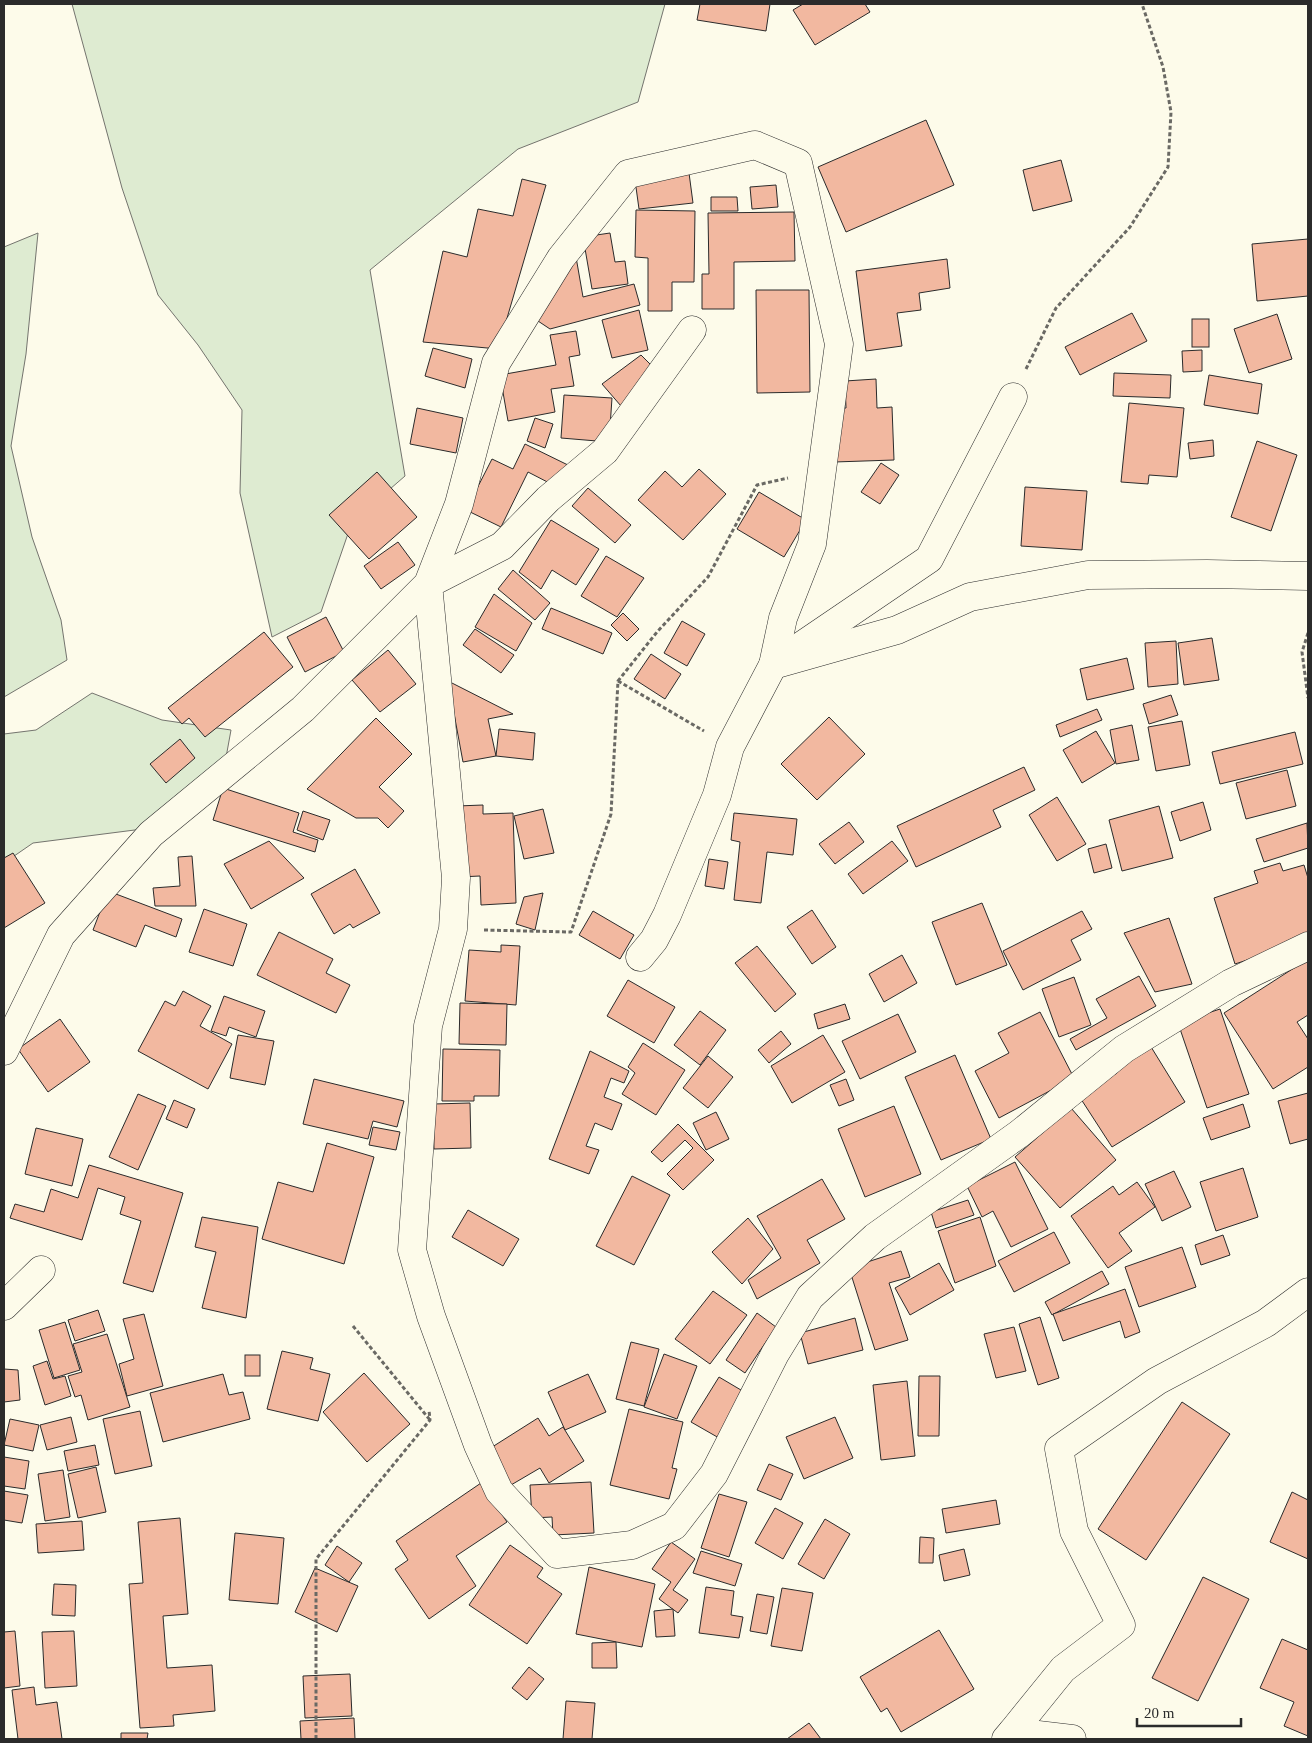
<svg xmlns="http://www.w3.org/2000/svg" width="1312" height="1743" font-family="Georgia,serif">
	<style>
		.green { fill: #deebd1; stroke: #74746e }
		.building { fill: #f2b8a0; stroke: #2b2b2b }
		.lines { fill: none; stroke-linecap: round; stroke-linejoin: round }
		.minor-casing { stroke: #2b2b2b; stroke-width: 29 }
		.path { stroke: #6a6964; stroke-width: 3; stroke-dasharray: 4 2.5; stroke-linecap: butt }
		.minor { stroke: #fdfbea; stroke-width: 28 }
	</style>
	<rect width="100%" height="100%" fill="#fdfbea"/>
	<g class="green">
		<polygon points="72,4 665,4 638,102 518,149 370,270 405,476 352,522 321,612 272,637 240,493 242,410 198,345 158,295 122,188"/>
		<polygon points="38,233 26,354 11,446 32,537 61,620 67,660 4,697 4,247"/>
		<polygon points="92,693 162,720 231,730 225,763 166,826 33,843 4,863 4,734 36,730"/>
	</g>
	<g class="building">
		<polygon points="700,4 770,4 766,31 697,20"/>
		<polygon points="803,4 865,4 870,12 815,45 793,10"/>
		<polygon points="926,120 954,185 846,232 818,167"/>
		<polygon points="1061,160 1072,201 1033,211 1023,170"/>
		<polygon points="689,173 693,203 639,209 635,180"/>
		<polygon points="522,179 546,185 498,349 423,342 443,251 467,257 478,209 513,216"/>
		<polygon points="776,185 778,207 752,209 750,187"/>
		<polygon points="711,197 737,197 738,211 711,211"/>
		<polygon points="636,210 695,211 694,282 672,282 672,311 648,311 648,258 635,257"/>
		<polygon points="794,212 795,261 734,262 734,309 702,309 702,274 709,274 708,213"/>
		<polygon points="610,233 615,262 625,261 628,284 592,289 583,237"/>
		<polygon points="1308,239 1308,296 1257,301 1252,244"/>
		<polygon points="576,257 583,297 634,284 640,305 550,329 538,321"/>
		<polygon points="947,259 950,288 919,293 921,310 897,313 902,346 866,351 856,271"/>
		<polygon points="756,290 809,290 810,392 757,393"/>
		<polygon points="639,310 648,350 612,358 602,320"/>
		<polygon points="1132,313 1147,341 1080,375 1065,347"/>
		<polygon points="1277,314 1292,359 1249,373 1234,329"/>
		<rect x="1192" y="319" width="17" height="28"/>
		<polygon points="576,331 580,355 569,357 574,386 551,389 555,412 508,421 500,375 556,365 550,335"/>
		<polygon points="433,348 472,359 465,388 425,376"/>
		<polygon points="1202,350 1202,371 1183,372 1182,351"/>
		<polygon points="641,355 659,373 621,406 602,384"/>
		<polygon points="1114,373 1171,375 1170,398 1113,396"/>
		<polygon points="1209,375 1262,384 1258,414 1204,405"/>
		<polygon points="876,379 877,408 892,407 894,460 834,462 832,409 846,408 845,381"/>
		<polygon points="564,395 612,398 609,442 561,438"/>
		<polygon points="1129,403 1184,408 1177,477 1149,475 1148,484 1121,482"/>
		<polygon points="417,408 463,418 456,453 410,444"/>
		<polygon points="535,418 553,424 545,448 527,441"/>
		<polygon points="1213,440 1214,456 1190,459 1188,443"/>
		<polygon points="1257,441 1297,455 1271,531 1231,517"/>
		<polygon points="525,444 572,467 561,489 528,472 501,527 466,510 492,459 513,469"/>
		<polygon points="881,463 899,475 880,504 861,492"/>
		<polygon points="699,469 726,494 683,540 638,500 665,471 682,487"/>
		<polygon points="377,472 417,517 369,559 329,515"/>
		<polygon points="1025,487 1087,491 1082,550 1021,546"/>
		<polygon points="588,488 631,525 615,543 572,506"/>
		<polygon points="759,492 806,520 784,557 737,529"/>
		<polygon points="551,520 599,549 576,585 552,570 541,589 519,572"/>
		<polygon points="398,542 415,565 381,589 364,566"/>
		<polygon points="606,556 644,578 617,617 581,596"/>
		<polygon points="513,570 550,603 535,620 498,589"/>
		<polygon points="494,594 532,623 516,651 475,627"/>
		<polygon points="551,608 612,633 603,654 542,629"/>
		<polygon points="623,613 639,629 627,641 611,625"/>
		<polygon points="326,617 344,652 305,672 287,637"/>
		<polygon points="682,621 705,634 687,666 664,653"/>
		<polygon points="475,629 514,655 501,673 463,645"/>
		<polygon points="264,632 293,667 205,737 189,718 182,724 168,708"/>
		<polygon points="1212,638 1219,680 1184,685 1178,643"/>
		<polygon points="1176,641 1178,684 1148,687 1145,643"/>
		<polygon points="388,650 416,684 380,712 352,680"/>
		<polygon points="651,654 681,674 665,699 634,679"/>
		<polygon points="1127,658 1134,689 1087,700 1080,669"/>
		<polygon points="448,681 513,714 488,719 496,756 463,762"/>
		<polygon points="1171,695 1178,715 1149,724 1143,704"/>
		<polygon points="1097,709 1102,720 1060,737 1056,725"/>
		<polygon points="829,717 865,754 817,800 781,764"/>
		<polygon points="376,718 412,754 379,787 404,811 388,828 378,818 356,818 307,789"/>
		<polygon points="1182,721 1190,765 1156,771 1148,727"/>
		<polygon points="1132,725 1139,760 1116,764 1110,730"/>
		<polygon points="499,729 535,733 533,760 496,756"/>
		<polygon points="1096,731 1115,763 1082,783 1063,750"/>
		<polygon points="1295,732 1303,764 1220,784 1212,752"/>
		<polygon points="180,739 195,758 166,783 150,764"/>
		<polygon points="1024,767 1035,790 993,810 1001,827 916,867 897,826"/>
		<polygon points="1287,770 1296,806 1246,819 1236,783"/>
		<polygon points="223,788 299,813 293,832 318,840 315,852 213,820"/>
		<polygon points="1057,797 1086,844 1057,861 1029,815"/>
		<polygon points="1203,802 1211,830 1180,841 1171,812"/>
		<polygon points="483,805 483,814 513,813 516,903 481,905 480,876 459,877 457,806"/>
		<polygon points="1159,806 1173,858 1122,871 1109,820"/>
		<polygon points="543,809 554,853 524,859 514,816"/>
		<polygon points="303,811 330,820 323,840 297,830"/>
		<polygon points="734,813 797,819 793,855 767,852 761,903 734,900 740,842 731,840"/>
		<polygon points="849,822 864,842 835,864 819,844"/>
		<polygon points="1307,823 1308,848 1264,862 1256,839"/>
		<polygon points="269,841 304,878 251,909 224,864"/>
		<polygon points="892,841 908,861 863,894 848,874"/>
		<polygon points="1106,844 1112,868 1094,873 1088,849"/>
		<polygon points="13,853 45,903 4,928 4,858"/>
		<polygon points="192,856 196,906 155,906 153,888 180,886 178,857"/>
		<polygon points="709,859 728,862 724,889 705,886"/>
		<polygon points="1280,863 1283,871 1304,865 1308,878 1308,940 1235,964 1214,898 1258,883 1254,871"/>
		<polygon points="355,869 380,913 353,928 350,924 334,934 311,894"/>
		<polygon points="108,891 182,919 176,937 145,925 136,947 93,930"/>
		<polygon points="543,893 535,930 516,924 524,897"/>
		<polygon points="982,903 1007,965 956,985 932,922"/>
		<polygon points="204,909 247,924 233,966 189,952"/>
		<polygon points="812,910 836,947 812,964 787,927"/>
		<polygon points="593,911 634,935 620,959 579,935"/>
		<polygon points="1082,911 1092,929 1071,940 1081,960 1023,990 1003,951"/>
		<polygon points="1169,918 1192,984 1155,992 1124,933"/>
		<polygon points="279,932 333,959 326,973 350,985 336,1013 257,975"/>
		<polygon points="501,945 520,946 516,1005 465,1001 469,950 501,952"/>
		<polygon points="757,946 796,994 775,1012 735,963"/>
		<polygon points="902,955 917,983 884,1002 869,974"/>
		<polygon points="1308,959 1308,1015 1297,1022 1308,1039 1308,1067 1273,1089 1224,1013"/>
		<polygon points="1139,976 1156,1006 1076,1050 1070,1039 1107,1018 1096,999"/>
		<polygon points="1074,977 1091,1025 1059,1037 1042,989"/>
		<polygon points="628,980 675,1007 654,1043 607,1016"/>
		<polygon points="183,991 211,1006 200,1026 232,1044 208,1089 138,1051 165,1001 175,1006"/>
		<polygon points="224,996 265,1011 256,1037 229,1027 226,1036 211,1031"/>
		<polygon points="460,1003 507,1004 506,1045 459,1044"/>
		<polygon points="845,1004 850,1019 818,1029 814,1014"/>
		<polygon points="1220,1009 1249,1094 1207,1108 1178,1023"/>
		<polygon points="700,1011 726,1030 700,1065 674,1045"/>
		<polygon points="1040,1012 1074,1078 999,1118 975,1071 1009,1053 998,1033"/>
		<polygon points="898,1014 916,1052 860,1079 842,1041"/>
		<polygon points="60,1019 90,1062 48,1092 18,1049"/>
		<polygon points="781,1031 791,1044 769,1063 758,1050"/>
		<polygon points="238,1035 274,1041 265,1085 230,1078"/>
		<polygon points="823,1035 845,1072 792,1103 771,1066"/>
		<polygon points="1148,1042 1185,1102 1112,1147 1079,1096 1117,1073 1112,1065"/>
		<polygon points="643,1043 685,1070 656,1115 622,1094 635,1073 628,1067"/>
		<polygon points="443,1049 500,1050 499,1096 474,1096 474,1101 442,1101"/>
		<polygon points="590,1051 629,1071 624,1083 611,1078 604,1097 622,1104 612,1130 595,1123 586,1146 599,1150 589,1174 549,1159"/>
		<polygon points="955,1055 991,1139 941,1160 905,1077"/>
		<polygon points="708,1056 733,1077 708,1108 683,1088"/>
		<polygon points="314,1079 404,1101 397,1127 373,1121 368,1139 303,1124"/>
		<polygon points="846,1079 854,1100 839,1106 830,1085"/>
		<polygon points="1308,1093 1308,1139 1290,1144 1278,1101"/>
		<polygon points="138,1094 166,1106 138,1170 109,1157"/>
		<polygon points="174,1100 195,1109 187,1128 166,1119"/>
		<polygon points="470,1103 471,1148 434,1149 433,1104"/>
		<polygon points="1243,1104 1250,1127 1211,1140 1203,1118"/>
		<polygon points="894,1106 921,1174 865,1197 838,1129"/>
		<polygon points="1071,1108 1116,1160 1060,1208 1015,1157"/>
		<polygon points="716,1112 729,1139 706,1150 693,1123"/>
		<polygon points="678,1124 714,1160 683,1190 667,1174 693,1148 685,1140 662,1162 651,1152"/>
		<polygon points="373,1127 400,1132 396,1150 369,1145"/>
		<polygon points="36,1128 83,1139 72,1186 25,1174"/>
		<polygon points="327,1143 374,1157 344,1264 262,1239 278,1182 313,1192"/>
		<polygon points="1015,1162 1048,1229 1011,1247 993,1211 982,1217 967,1186"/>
		<polygon points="89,1165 183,1193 153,1292 123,1283 141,1221 120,1214 125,1197 98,1188 82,1240 10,1218 15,1204 44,1212 51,1189 78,1198"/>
		<polygon points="1243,1168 1258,1217 1216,1231 1200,1182"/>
		<polygon points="1174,1171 1191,1207 1162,1221 1145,1184"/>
		<polygon points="632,1176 670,1195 634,1265 596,1246"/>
		<polygon points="822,1179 845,1219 807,1240 820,1263 757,1299 748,1280 781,1258 757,1216"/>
		<polygon points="1137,1182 1155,1207 1119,1233 1132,1251 1108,1268 1071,1216 1113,1186 1119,1195"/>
		<polygon points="968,1200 974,1215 936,1228 931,1212"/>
		<polygon points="468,1210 519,1239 503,1266 452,1237"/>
		<polygon points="202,1217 258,1227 246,1318 202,1308 216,1252 195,1247"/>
		<polygon points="980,1217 996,1266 955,1283 938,1231"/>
		<polygon points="748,1218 773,1249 742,1284 712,1252"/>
		<polygon points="1054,1232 1070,1263 1014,1292 998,1261"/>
		<polygon points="1223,1235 1230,1255 1201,1265 1195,1245"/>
		<polygon points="1182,1247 1196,1287 1139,1307 1125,1267"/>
		<polygon points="901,1251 910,1277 889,1283 908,1340 875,1350 849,1268"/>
		<polygon points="939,1263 954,1290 910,1315 895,1288"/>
		<polygon points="1102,1271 1109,1284 1052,1315 1045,1302"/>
		<polygon points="1125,1289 1140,1332 1125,1338 1120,1321 1063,1341 1053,1314"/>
		<polygon points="713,1291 747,1315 710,1364 675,1339"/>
		<polygon points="98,1310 105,1331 75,1341 68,1320"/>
		<polygon points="757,1313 776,1327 745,1373 726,1360"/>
		<polygon points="144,1314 163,1386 127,1396 119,1364 134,1359 123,1319"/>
		<polygon points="1040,1317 1059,1378 1038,1385 1019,1324"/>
		<polygon points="855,1318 863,1350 808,1364 800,1333"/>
		<polygon points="65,1322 80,1370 54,1378 39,1330"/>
		<polygon points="1014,1327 1026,1371 996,1378 984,1334"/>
		<polygon points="107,1334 130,1407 88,1420 81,1395 75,1397 68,1376 82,1372 73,1344"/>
		<polygon points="631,1342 659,1349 644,1406 616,1399"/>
		<polygon points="282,1351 313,1358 310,1369 330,1374 318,1421 267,1409"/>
		<polygon points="664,1354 697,1366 677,1419 644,1407"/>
		<rect x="245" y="1355" width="15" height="21"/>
		<polygon points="47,1361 53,1379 65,1376 71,1396 45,1405 33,1366"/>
		<polygon points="4,1369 18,1370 20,1400 4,1402"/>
		<polygon points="364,1373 410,1424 367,1462 323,1412"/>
		<polygon points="223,1374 229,1395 243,1392 250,1419 163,1442 150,1393"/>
		<polygon points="588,1374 606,1412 565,1430 548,1392"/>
		<polygon points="919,1376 940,1376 939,1436 918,1436"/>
		<polygon points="719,1377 746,1393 719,1438 691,1422"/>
		<polygon points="907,1381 915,1456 881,1460 873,1385"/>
		<polygon points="1182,1402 1230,1434 1146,1560 1098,1529"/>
		<polygon points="629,1409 683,1422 672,1468 677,1469 669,1499 610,1485"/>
		<polygon points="140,1411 152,1466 115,1474 103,1419"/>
		<polygon points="71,1417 77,1442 47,1450 40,1425"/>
		<polygon points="835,1417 853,1458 804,1479 786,1437"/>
		<polygon points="538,1418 549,1436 563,1427 584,1461 549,1483 540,1468 511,1485 489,1449"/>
		<polygon points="10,1419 39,1425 33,1451 4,1445"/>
		<polygon points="95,1445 99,1465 68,1471 64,1451"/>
		<polygon points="4,1457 29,1461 25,1489 4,1486"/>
		<polygon points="769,1464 793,1474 781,1500 757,1490"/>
		<polygon points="96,1467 106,1512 78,1518 68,1474"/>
		<polygon points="63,1470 70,1517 45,1521 38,1474"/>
		<polygon points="591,1482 594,1533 553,1535 552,1517 532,1518 530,1485"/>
		<polygon points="481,1483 507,1522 456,1556 476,1586 429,1619 395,1569 408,1560 396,1541"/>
		<polygon points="4,1491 28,1495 22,1523 4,1520"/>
		<polygon points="1292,1492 1308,1500 1308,1559 1270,1542"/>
		<polygon points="719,1494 747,1502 729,1557 701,1548"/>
		<polygon points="996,1500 1000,1524 946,1533 942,1509"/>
		<polygon points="775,1508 803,1523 783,1559 755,1543"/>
		<polygon points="180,1518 188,1614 163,1616 167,1668 212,1665 215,1711 173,1715 174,1726 140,1728 129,1584 143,1583 138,1522"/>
		<polygon points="825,1519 850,1534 824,1579 798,1564"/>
		<polygon points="82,1521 84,1550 38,1553 36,1524"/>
		<polygon points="235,1533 284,1538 278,1604 229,1600"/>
		<polygon points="920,1537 934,1538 933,1563 919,1563"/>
		<polygon points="671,1542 695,1559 673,1590 688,1600 678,1613 659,1599 671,1582 652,1569"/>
		<polygon points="510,1545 543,1568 537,1577 562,1594 527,1644 469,1605"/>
		<polygon points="337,1546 362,1563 349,1582 325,1565"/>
		<polygon points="964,1549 970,1575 944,1581 939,1555"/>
		<polygon points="701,1551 742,1564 735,1586 693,1573"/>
		<polygon points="589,1567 655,1584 642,1647 576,1634"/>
		<polygon points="315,1568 358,1586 337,1632 295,1612"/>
		<polygon points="1203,1577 1249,1599 1198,1701 1152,1678"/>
		<polygon points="54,1584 76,1585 75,1616 52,1615"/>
		<polygon points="706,1587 734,1591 731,1615 743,1617 739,1638 699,1633"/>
		<polygon points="782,1588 813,1593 802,1651 771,1646"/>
		<polygon points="757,1594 774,1597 767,1634 750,1631"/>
		<polygon points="673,1609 675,1636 656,1637 654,1611"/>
		<polygon points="939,1630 974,1689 901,1732 887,1708 881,1712 860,1677"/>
		<polygon points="15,1631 20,1686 4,1688 4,1632"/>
		<polygon points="74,1631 77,1686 45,1688 42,1632"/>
		<polygon points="1282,1639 1308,1650 1308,1736 1284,1726 1294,1702 1260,1688"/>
		<polygon points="616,1642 617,1668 592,1668 592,1643"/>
		<polygon points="529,1667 544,1679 527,1700 512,1688"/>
		<polygon points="350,1674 352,1716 305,1718 303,1676"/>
		<polygon points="34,1687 36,1705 57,1702 62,1739 18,1739 12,1690"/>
		<polygon points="566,1701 595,1703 592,1739 563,1739"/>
		<polygon points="354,1718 355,1739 301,1739 300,1721"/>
		<polygon points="809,1723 821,1739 787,1739"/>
		<polygon points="121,1733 148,1733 147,1739 121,1739"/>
	</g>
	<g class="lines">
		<defs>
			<g id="minor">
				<polyline points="692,330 605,451 548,499 502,546 428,584 456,878 453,929 428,1026 412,1250 431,1316 478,1445 499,1491 557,1554 632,1545 674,1526 714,1474 775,1354 810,1297 875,1237 1019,1134 1124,1049 1231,983 1308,946"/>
				<polyline points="640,957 654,940 667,915 717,795 730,747 773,665 929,559 1013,397"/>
				<polyline points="4,1051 61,935 151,834 303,709 428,584 459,504 496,363 561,258 628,174 755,145 798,163 839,344 812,544 783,618 773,665 897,630 970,597 1088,575 1207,574 1308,576"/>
				<polyline points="4,1306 41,1270"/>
				<polyline points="1012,1732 1063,1669 1121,1625 1074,1531 1059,1449 1157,1381 1266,1323 1308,1292"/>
				<polyline points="1006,1739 1012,1732 1072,1739"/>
			</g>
		</defs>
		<use href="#minor" class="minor-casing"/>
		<g class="path">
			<polyline points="1026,369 1056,308 1130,227 1168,167 1171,112 1163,67 1142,4"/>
			<polyline points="1308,633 1302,652 1308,698"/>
			<polyline points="618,681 704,731"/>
			<polyline points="484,930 571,932 611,814 618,681 657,632 708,577 757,485 788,478"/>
			<polyline points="353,1326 430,1420"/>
			<polyline points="316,1739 316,1559 430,1420 429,1410"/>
		</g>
		<use href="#minor" class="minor"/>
	</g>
	<rect width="1312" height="1743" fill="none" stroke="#2b2b2b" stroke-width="10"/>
	<path d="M1137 1718v8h104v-8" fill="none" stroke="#2b2b2b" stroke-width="2.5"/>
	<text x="1144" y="1718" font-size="15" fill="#2b2b2b" stroke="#fdfbea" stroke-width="4" paint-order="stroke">20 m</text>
</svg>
